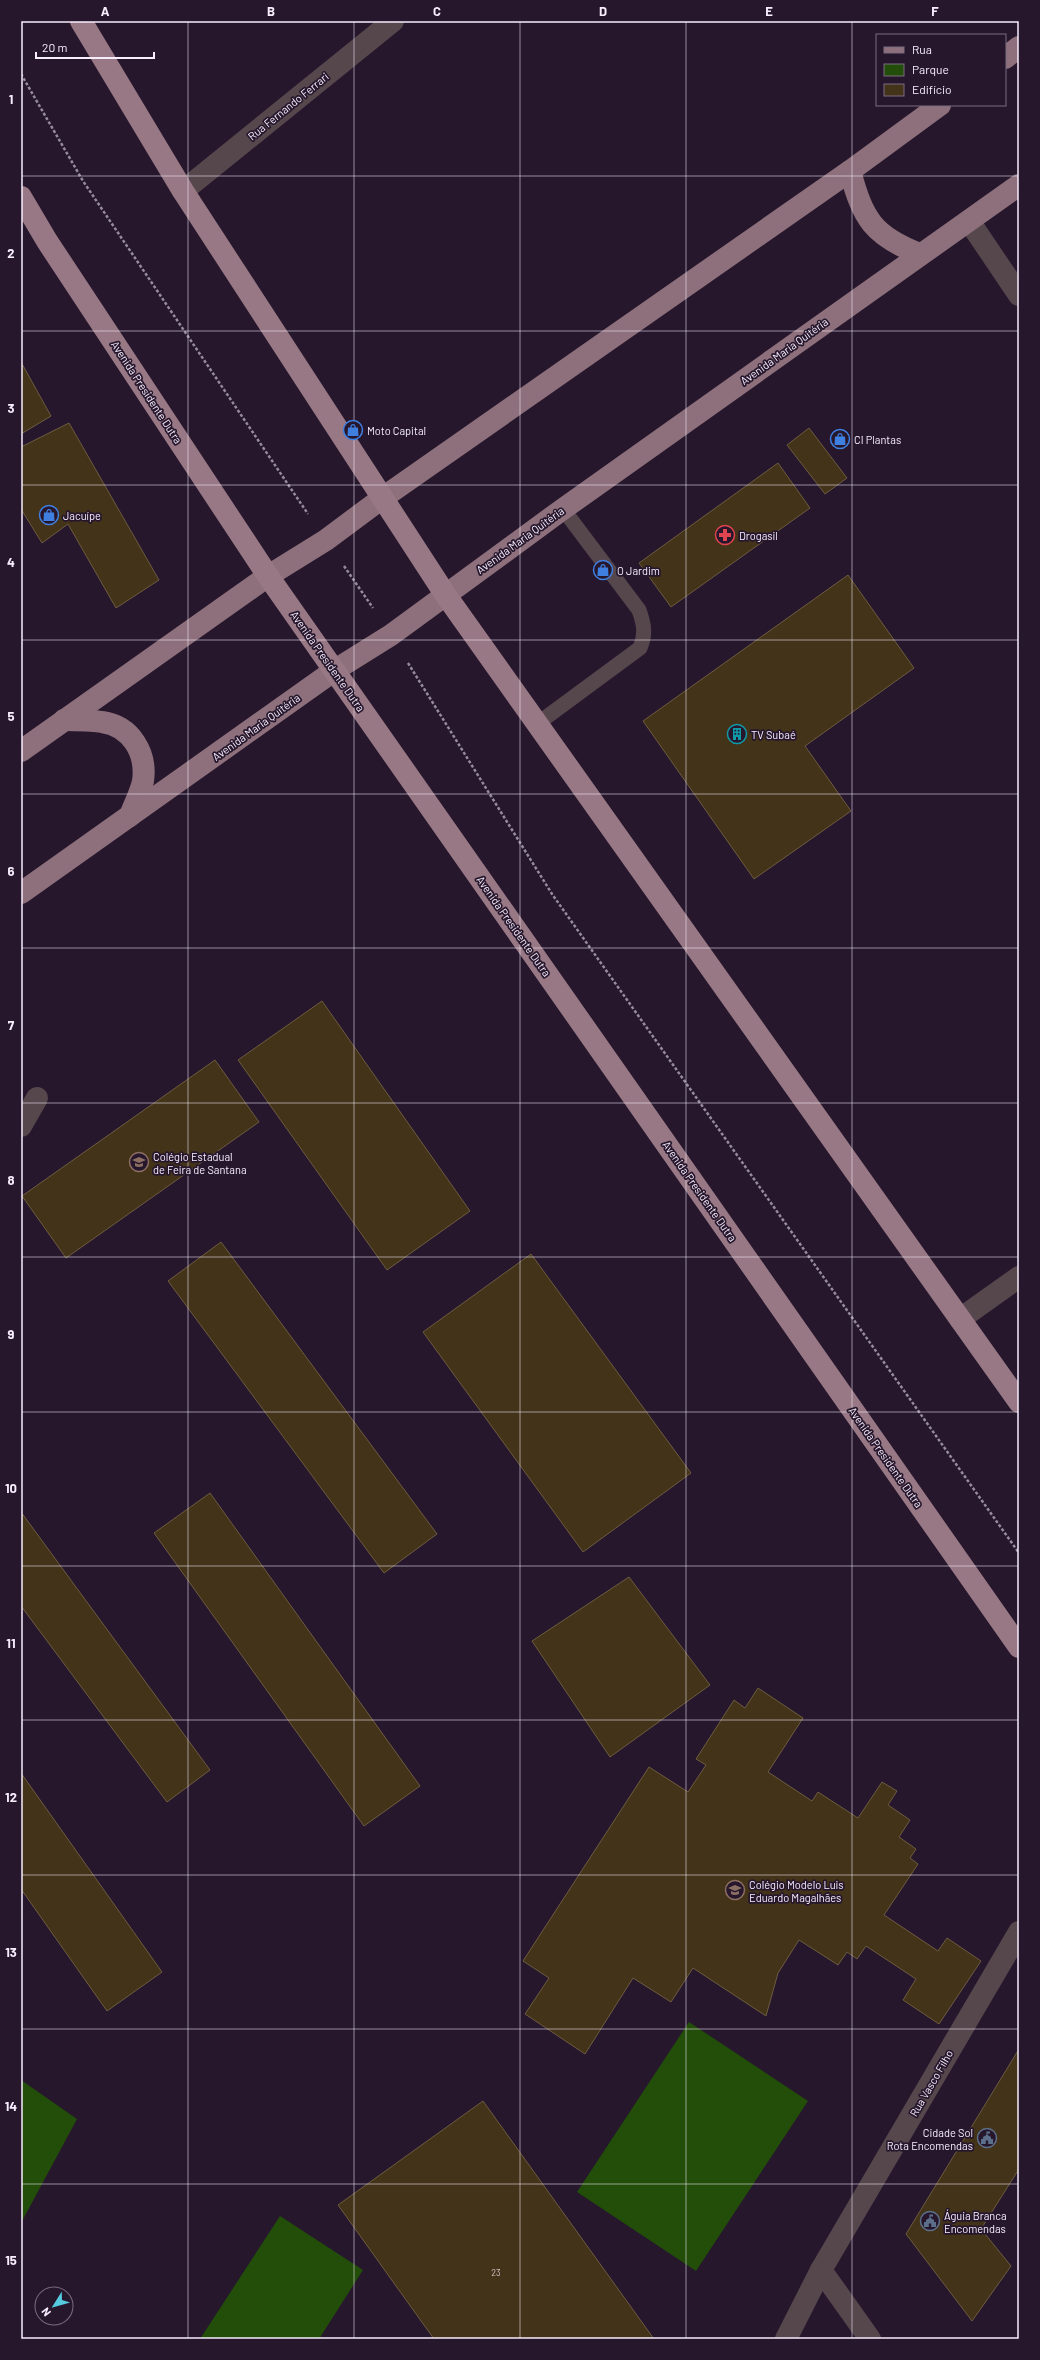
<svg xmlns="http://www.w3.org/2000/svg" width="1040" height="2360" font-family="Barlow,sans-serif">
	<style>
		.green { fill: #224e09 }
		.building { fill: #433319; stroke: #6d5c40 }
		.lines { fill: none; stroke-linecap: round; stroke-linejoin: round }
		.path { stroke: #968a9d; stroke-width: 2.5; stroke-dasharray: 3 2; stroke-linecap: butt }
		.service { stroke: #56474d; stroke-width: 15 }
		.minor { stroke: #56474d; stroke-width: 22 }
		.tertiary { stroke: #56474d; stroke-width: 22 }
		.primary { stroke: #8d707b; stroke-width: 22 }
		.trunk { stroke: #987884; stroke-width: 22 }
		.grid { fill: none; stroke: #f8eefe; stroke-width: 1; stroke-opacity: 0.55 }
		.labels { text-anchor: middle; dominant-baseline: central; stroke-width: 3.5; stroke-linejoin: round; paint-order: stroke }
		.number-label { font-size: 9px; fill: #cbbfc5 }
		.street-label { font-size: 11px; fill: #f8eefe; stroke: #26172d }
		.poi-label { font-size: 11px; fill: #f8eefe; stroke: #26172d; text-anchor: start }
		.neatline { fill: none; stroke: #f8eefe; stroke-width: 1.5 }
		.grid-label { font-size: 13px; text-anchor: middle; font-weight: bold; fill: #f8eefe }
	</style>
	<rect width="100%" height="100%" fill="#26172d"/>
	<g class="green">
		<polygon points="689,2022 808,2101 696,2271 577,2192"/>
		<polygon points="21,2080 77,2119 21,2223"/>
		<polygon points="280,2216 363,2270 319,2339 200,2339"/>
	</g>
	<g class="building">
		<polygon points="21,362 51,416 21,434"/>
		<polygon points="69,423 159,580 116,608 68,524 42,543 21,509 21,447"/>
		<polygon points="809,428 847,478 825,494 787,445"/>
		<polygon points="778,463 810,508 671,607 639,563"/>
		<polygon points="848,575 914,668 805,746 851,811 754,879 643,721"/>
		<polygon points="322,1001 470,1211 387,1270 238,1060"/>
		<polygon points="215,1060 259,1122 66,1258 22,1196"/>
		<polygon points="221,1242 437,1534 384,1573 168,1281"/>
		<polygon points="531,1254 691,1473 583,1552 423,1332"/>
		<polygon points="210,1493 420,1786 364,1826 154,1533"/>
		<polygon points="21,1512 210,1770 167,1802 21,1606"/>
		<polygon points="629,1577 710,1685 610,1757 532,1641"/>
		<polygon points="758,1688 803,1718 768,1772 812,1801 818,1792 858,1818 882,1782 897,1791 888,1805 910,1820 899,1837 916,1849 910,1858 918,1864 884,1915 938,1951 947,1938 981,1961 939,2024 903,2000 916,1979 866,1946 857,1959 847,1952 838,1965 799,1940 778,1973 766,2016 693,1968 671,2002 633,1978 585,2054 525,2014 549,1978 523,1961 649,1767 688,1792 706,1765 696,1759 734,1700 745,1708"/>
		<polygon points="21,1773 162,1972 107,2011 21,1889"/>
		<polygon points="1019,2049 1019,2169 981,2229 1011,2266 972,2321 906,2234"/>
		<polygon points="483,2101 654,2339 434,2339 338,2205"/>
	</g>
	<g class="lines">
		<g class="path">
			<polyline points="21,74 83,181 308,514"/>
			<polyline points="344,566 373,608"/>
			<polyline points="408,663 552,894 1019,1553"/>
		</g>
		<path class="service" d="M537,724L640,648C646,634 644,624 639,610L563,509"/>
		<g class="minor">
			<polyline points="183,191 393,21"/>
			<polyline points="969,221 1019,295"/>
			<polyline points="21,1126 37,1098"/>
			<polyline points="960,1319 1019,1277"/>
		</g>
		<g class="tertiary">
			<polyline points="821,2270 870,2339"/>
			<polyline points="786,2339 821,2270 1019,1932"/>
		</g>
		<g class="primary">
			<polyline points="1005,58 1019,47"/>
			<path d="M850,171C863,219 873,236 920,254"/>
			<path d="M64,720C76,720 90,720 102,722C131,726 147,753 143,781C141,792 134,805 130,816"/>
			<polyline points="21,751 268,576 326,540 381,499 850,171 940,105"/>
			<polyline points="21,893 335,670 391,635 563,509 1019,185"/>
		</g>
		<g class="trunk">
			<polyline points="81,21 183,191 445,594 1019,1402"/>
			<polyline points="21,197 47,241 268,576 1019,1647"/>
		</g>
	</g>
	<path class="grid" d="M188,21V2339M354,21V2339M520,21V2339M686,21V2339M852,21V2339M21,176H1019M21,331H1019M21,485H1019M21,640H1019M21,794H1019M21,948H1019M21,1103H1019M21,1257H1019M21,1412H1019M21,1566H1019M21,1720H1019M21,1875H1019M21,2029H1019M21,2184H1019"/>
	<defs>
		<symbol id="shop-ring" viewBox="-11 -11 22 22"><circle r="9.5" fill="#26172d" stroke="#3f7fe0" stroke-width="1.5"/><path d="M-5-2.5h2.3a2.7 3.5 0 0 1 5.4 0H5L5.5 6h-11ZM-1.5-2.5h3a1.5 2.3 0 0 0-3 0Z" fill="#3f7fe0"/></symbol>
		<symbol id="pharmacy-ring" viewBox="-11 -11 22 22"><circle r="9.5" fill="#26172d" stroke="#e0444e" stroke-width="1.5"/><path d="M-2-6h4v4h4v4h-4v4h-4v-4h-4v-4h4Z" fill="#e0444e"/></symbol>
		<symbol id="building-ring" viewBox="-11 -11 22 22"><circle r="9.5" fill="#26172d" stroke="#0f9aa8" stroke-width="1.5"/><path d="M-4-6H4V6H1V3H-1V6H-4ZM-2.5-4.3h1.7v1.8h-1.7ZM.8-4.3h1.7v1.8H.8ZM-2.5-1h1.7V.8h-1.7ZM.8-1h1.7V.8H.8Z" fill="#0f9aa8"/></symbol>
		<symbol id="school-ring" viewBox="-11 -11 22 22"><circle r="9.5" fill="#26172d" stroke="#8d6e63" stroke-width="1.5"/><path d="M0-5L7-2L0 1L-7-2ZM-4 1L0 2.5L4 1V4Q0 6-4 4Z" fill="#8d6e63"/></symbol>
		<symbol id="civic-ring" viewBox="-11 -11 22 22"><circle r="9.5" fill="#26172d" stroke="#5c6f8a" stroke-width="1.5"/><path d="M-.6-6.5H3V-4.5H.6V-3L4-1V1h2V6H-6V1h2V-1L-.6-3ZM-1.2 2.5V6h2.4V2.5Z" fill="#5c6f8a"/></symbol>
	</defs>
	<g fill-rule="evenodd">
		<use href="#shop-ring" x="342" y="419" width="22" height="22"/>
		<use href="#shop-ring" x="829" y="428" width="22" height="22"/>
		<use href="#shop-ring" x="38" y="504" width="22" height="22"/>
		<use href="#pharmacy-ring" x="714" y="524" width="22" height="22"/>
		<use href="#shop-ring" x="592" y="559" width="22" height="22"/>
		<use href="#building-ring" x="726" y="723" width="22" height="22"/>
		<use href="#school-ring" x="128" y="1151" width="22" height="22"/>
		<use href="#school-ring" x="724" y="1879" width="22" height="22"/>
		<use href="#civic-ring" x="976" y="2127" width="22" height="22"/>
		<use href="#civic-ring" x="919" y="2210" width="22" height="22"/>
	</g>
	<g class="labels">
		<g class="number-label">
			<text x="496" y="2272">23</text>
		</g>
		<g class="street-label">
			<text transform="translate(288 106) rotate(-39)">Rua Fernando Ferrari</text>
			<text transform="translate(784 351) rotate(-36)">Avenida Maria Quitéria</text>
			<text transform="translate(147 392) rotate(57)">Avenida Presidente Dutra</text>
			<text transform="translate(520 540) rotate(-36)">Avenida Maria Quitéria</text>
			<text transform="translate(328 661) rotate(55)">Avenida Presidente Dutra</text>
			<text transform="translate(256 727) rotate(-36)">Avenida Maria Quitéria</text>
			<text transform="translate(514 926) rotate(55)">Avenida Presidente Dutra</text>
			<text transform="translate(700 1191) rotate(55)">Avenida Presidente Dutra</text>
			<text transform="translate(886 1457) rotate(55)">Avenida Presidente Dutra</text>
			<text transform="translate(931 2083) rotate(-60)">Rua Vasco Filho</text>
		</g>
		<g class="poi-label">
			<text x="367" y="430">Moto Capital</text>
			<text x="854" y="439">CI Plantas</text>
			<text x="63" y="515">Jacuípe</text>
			<text x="739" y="535">Drogasil</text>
			<text x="617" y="570">O Jardim</text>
			<text x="751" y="734">TV Subaé</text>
			<text x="153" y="1156">Colégio Estadual<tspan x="153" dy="13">de Feira de Santana</tspan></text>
			<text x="749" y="1884">Colégio Modelo Luis<tspan x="749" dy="13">Eduardo Magalhães</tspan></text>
			<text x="973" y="2132" text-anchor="end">Cidade Sol<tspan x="973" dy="13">Rota Encomendas</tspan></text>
			<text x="944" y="2215">Águia Branca<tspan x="944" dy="13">Encomendas</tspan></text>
		</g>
	</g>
	<rect width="1040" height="2360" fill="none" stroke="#26172d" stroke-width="44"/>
	<rect x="876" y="34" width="130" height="72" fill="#26172d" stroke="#7a6d81"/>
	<rect x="884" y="47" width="20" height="6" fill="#8d707b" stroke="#7a6d81"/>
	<text x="912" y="54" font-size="12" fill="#f8eefe">Rua</text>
	<rect x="884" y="64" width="20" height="12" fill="#224e09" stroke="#7a6d81"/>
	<text x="912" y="74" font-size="12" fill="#f8eefe">Parque</text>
	<rect x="884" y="84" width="20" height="12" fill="#433319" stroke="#7a6d81"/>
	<text x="912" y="94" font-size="12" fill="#f8eefe">Edifício</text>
	<g transform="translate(54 2306) rotate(233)"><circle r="19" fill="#26172d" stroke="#7a6d81"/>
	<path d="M0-3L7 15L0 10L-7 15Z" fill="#55cadf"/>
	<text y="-6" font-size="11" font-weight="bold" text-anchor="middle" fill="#f8eefe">N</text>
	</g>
	<path d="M36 52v6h118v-6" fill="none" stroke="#f8eefe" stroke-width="2"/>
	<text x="42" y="52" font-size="12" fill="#f8eefe" stroke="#26172d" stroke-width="3" paint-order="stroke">20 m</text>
	<rect x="22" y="22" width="996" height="2316" class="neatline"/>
	<g class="grid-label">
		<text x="105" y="16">A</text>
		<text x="271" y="16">B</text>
		<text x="437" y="16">C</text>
		<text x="603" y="16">D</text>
		<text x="769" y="16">E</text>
		<text x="935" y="16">F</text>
		<text x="11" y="104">1</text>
		<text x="11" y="258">2</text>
		<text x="11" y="413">3</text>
		<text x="11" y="567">4</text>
		<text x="11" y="721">5</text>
		<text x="11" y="876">6</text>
		<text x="11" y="1030">7</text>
		<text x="11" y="1185">8</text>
		<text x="11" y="1339">9</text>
		<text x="11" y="1493">10</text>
		<text x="11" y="1648">11</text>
		<text x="11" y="1802">12</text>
		<text x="11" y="1957">13</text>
		<text x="11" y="2111">14</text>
		<text x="11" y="2265">15</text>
	</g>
</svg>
